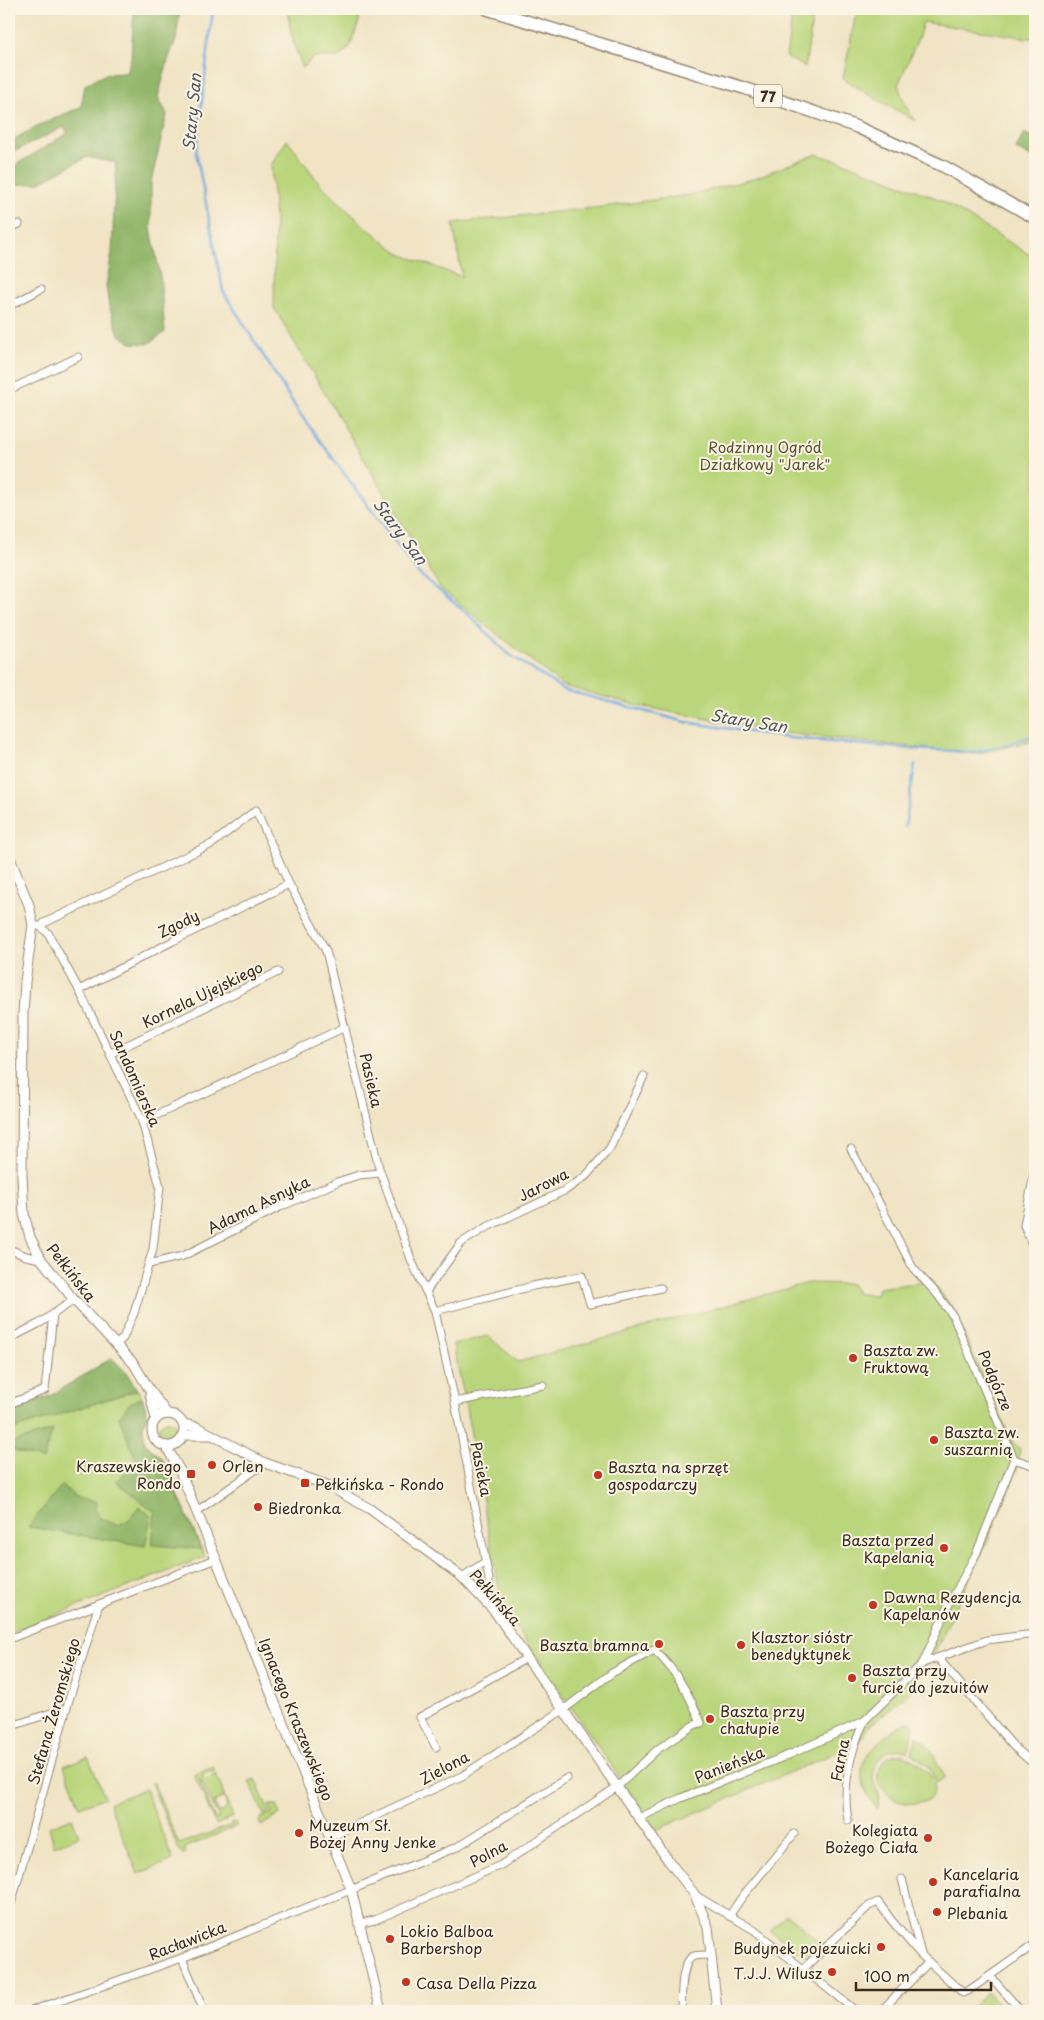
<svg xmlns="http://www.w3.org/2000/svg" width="1044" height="2020" font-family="'Playpen Sans',sans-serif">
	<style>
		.green { fill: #bad67b; stroke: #7a804c; fill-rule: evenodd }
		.forest { fill: #93b76b; stroke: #677044 }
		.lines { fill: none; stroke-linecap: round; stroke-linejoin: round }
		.stream { stroke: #71a9e0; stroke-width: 2.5 }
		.minor-casing { stroke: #968772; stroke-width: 9 }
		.tertiary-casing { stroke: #968772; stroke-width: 11 }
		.primary-casing { stroke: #968772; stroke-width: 14 }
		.minor { stroke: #fff; stroke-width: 7 }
		.tertiary { stroke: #fff; stroke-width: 9 }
		.primary { stroke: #fff; stroke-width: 11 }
		.poi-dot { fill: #c8321e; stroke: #fcf5e5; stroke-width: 2 }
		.labels { text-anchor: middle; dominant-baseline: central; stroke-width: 4; stroke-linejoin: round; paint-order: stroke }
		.shield { fill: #fcf5e5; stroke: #75675a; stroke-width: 1 }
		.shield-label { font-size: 14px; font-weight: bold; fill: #3b2a1e }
		.park-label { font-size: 15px; fill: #5b5535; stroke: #fcf5e5 }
		.street-label { font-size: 15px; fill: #3b2a1e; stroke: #fcf5e5 }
		.poi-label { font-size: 15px; fill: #3b2a1e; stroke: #fcf5e5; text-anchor: start }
		.water-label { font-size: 16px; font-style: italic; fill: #4e5662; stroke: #fcf5e5 }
	</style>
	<rect width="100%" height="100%" fill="#fcf5e5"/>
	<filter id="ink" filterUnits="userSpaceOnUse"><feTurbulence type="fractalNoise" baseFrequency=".02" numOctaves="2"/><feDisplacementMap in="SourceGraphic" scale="10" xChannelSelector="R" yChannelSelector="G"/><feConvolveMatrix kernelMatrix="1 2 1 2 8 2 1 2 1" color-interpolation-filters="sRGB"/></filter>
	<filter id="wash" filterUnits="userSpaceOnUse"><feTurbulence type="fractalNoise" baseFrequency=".0096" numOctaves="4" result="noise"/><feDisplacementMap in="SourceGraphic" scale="20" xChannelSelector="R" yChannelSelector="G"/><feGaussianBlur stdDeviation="1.12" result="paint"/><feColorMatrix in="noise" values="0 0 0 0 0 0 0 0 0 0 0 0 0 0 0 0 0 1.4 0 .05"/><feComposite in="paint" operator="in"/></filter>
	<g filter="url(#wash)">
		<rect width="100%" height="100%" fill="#f0e4c5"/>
		<g class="green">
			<path d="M289,9H336L360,18L350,47L339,57H313L303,68C296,50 287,28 289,9Z"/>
			<polygon points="793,9 814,9 805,67 786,57"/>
			<polygon points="857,9 1035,9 1035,39 923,22 919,36 898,85 906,107 916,121 869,95 843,78"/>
			<polygon points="287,140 320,184 362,224 400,254 462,277 453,223 603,207 689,195 752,179 816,154 843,162 941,200 1035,258 1035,741 975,754 775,732 640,706 563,686 441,589 274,308 275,220 271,165"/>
			<polygon points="931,1281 952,1307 1012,1442 1020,1449 1017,1470 988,1540 935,1651 911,1691 868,1727 858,1743 656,1830 502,1607 464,1396 453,1344 488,1336 518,1362 808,1283 851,1284 858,1294 876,1295 878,1288"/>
			<polygon points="112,1358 125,1371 142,1397 147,1414 143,1427 145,1444 162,1458 205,1557 9,1633 9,1411 50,1396"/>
			<circle cx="168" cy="1430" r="9"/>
			<path d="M907,1722L912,1723L914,1726L908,1752C903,1749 895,1749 889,1751C877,1755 870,1774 875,1786C877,1792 877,1786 878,1793C879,1798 878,1804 878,1809C868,1799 857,1776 864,1762C870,1748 893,1729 907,1722Z"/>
			<polygon points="917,1736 929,1747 945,1777 937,1783 929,1767 912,1753"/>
			<path d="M901,1754C915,1758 941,1777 933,1794C927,1806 906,1805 896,1800C889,1796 883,1790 879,1784C877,1767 883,1754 901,1754Z"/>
			<polygon points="88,1757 105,1797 80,1807 64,1766"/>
			<path d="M213,1767L215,1771L202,1775L205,1780L216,1774L233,1817L216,1825L194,1775ZM200,1778L219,1818L215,1819L199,1779ZM224,1797L227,1807L223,1812H218L214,1802Z"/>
			<polygon points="255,1779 269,1812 264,1815 249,1781"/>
			<polygon points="153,1782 179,1844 232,1825 231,1823 235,1822 237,1826 185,1848 186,1853 183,1854 178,1848 151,1783"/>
			<polygon points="145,1789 173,1860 138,1874 109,1803"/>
			<polygon points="269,1805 277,1805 280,1814 261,1826 259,1821 261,1818 272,1813"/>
			<polygon points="72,1818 79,1836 54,1846 49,1827"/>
			<polygon points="786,1914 823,1944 808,1958 770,1931"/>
			<polygon points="985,1993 988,1993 1004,2009 1001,2011 969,2011"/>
		</g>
		<g class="forest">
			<polygon points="134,9 180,9 176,40 168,60 158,97 167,114 151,182 151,228 160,276 165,332 148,344 131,343 119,334 109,306 106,286 112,253 116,163 87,157 38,183 12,185 9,188 9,169 68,133 64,127 9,154 9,142 37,126 81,107 85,85 106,74 126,73 131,58"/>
			<polygon points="1024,133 1035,138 1035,159 1016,149"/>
			<polygon points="112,1358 125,1371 137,1390 9,1431 9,1411 50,1396"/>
			<polygon points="142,1397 147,1414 143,1427 145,1444 162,1458 201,1549 152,1545 155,1512 116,1481 135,1464 136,1459 119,1417 129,1404"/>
			<polygon points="53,1430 43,1460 9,1449 9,1444"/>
			<path d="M62,1485L76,1498L97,1502L95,1508L99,1517L116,1525C128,1523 133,1516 139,1506L151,1516L145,1546L28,1527Z"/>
		</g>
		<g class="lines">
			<g class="stream">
				<polyline points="213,9 196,152 223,291 300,414 418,573 470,616 507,653 564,690 686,722 789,738 911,749 975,752 1012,743 1035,735"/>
				<polyline points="905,827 915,764"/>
			</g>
		</g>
	</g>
	<g filter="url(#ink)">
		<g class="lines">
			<defs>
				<g id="minor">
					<polyline points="9,228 19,224"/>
					<polyline points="9,306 41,289"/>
					<polyline points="9,390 78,357"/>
					<polyline points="39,926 48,933 79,990 141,1118 160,1186 153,1249 134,1313 123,1338 116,1345"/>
					<polyline points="41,927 44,923 212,844 256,810 289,884 326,951 379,1168 412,1262 435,1311 455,1402 489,1579 488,1605"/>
					<polyline points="79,990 173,941 289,884"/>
					<polyline points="111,1053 278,972"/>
					<polyline points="142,1122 345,1027"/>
					<polyline points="851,1149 913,1268 937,1294 953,1316 1014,1459 977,1552 946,1610 923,1663"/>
					<polyline points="1035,1169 1024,1225 1035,1251"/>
					<polyline points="9,1249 26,1256 41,1259"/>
					<polyline points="149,1264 183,1256 280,1207 337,1182 359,1175 380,1173"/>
					<polyline points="427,1290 461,1243 485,1228 566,1190 586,1176 610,1148 644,1076"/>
					<polyline points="435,1311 533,1286 582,1276 590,1304 661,1288"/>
					<polyline points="9,1339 40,1323 74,1300"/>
					<polyline points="455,1402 543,1385"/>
					<polyline points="9,1404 45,1390 53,1314"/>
					<polyline points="1014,1459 1035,1466"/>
					<polyline points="197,1511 265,1463"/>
					<polyline points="462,1577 485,1562"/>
					<polyline points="9,1639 216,1559"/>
					<polyline points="938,1658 1013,1746 1035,1765"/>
					<polyline points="9,1727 66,1708"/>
					<polyline points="436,1747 420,1717 527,1658"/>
					<polyline points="639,1818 681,1798 791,1754 864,1721 923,1663 987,1640 1035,1634"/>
					<path d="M848,1820C842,1788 850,1751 864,1722"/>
					<path d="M330,1837L462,1776L563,1710L612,1673L654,1650C675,1669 690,1695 701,1723L694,1725L658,1749L617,1787L501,1865L375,1920L361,1923"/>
					<polyline points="902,1879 921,1954"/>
					<polyline points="695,1895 754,1930 856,2011"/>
					<polyline points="9,1911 69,1700 99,1604"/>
					<polyline points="729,1916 742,1897 794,1834"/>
					<polyline points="182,1958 204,2011"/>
					<polyline points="803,1969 869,1906 878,1902 892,1921 921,1955 963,1993 968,1991 1035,1944"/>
					<polyline points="990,1976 1021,2011"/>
					<polyline points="31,2011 182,1958 457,1847 567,1778"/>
					<path d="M681,2011C682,1998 680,1961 694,1956C699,1955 705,1955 710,1955"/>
					<polyline points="881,2011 929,1962"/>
				</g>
				<g id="tertiary">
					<polyline points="9,856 29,905 33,925 25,982 23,1014 22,1175 24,1214 30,1237 41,1259 74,1300 134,1364 149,1389 167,1414"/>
					<polyline points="150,1394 156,1419"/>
					<circle cx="168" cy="1430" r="16"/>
					<polyline points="183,1424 197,1427 265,1463 327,1485 370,1509 462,1577 495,1612 668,1860 695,1895 708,1927 717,2011"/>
					<polyline points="183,1435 209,1435"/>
					<polyline points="166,1446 180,1471 351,1889 381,2011"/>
				</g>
				<polyline id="primary" points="487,9 744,88 857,127 943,166 1035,218"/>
			</defs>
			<use href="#minor" class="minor-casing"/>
			<use href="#tertiary" class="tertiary-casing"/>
			<use href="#primary" class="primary-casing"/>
			<use href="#minor" class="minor"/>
			<use href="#tertiary" class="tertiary"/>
			<use href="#primary" class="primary"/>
		</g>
	</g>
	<g class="poi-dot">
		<circle cx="853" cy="1358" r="5"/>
		<circle cx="934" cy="1440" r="5"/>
		<circle cx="212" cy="1465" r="5"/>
		<rect x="186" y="1469" width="10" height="10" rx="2.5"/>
		<circle cx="598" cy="1475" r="5"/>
		<rect x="300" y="1478" width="10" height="10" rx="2.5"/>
		<circle cx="258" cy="1507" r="5"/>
		<circle cx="944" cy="1548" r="5"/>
		<circle cx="873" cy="1605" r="5"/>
		<circle cx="659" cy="1644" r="5"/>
		<circle cx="741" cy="1645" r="5"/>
		<circle cx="852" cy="1678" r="5"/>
		<circle cx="710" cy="1719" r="5"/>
		<circle cx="299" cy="1833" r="5"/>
		<circle cx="928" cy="1838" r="5"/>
		<circle cx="933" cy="1882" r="5"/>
		<circle cx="937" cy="1912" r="5"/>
		<circle cx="390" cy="1939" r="5"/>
		<circle cx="881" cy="1947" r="5"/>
		<circle cx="832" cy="1972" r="5"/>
		<circle cx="406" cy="1982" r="5"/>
	</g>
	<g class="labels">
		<rect class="shield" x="754" y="84.5" width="28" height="23" rx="4"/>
		<g class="shield-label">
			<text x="768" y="96">77</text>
		</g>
		<g class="park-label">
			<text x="765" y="446">Rodzinny Ogród<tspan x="765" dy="17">Działkowy "Jarek"</tspan></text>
		</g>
		<g class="street-label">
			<text transform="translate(178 923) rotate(-26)">Zgody</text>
			<text transform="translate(202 994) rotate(-26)">Kornela Ujejskiego</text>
			<text transform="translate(136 1078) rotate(66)">Sandomierska</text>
			<text transform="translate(372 1080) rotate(77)">Pasieka</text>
			<text transform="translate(543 1184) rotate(-27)">Jarowa</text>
			<text transform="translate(258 1204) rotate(-26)">Adama Asnyka</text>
			<text transform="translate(72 1272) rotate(52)">Pełkińska</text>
			<text transform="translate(996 1380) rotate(67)">Podgórze</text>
			<text transform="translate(482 1469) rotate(79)">Pasieka</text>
			<text transform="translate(496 1597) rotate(49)">Pełkińska</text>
			<text transform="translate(53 1711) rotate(-74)">Stefana Żeromskiego</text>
			<text transform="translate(297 1719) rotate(68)">Ignacego Kraszewskiego</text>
			<text transform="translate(839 1760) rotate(-79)">Farna</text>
			<text transform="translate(729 1764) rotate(-22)">Panieńska</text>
			<text transform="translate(444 1767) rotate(-28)">Zielona</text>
			<text transform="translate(488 1853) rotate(-28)">Polna</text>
			<text transform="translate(187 1940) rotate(-21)">Racławicka</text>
		</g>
		<g class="poi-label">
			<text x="863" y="1349">Baszta zw.<tspan x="863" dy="17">Fruktową</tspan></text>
			<text x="944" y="1431">Baszta zw.<tspan x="944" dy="17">suszarnią</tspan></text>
			<text x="181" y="1465" text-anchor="end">Kraszewskiego<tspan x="181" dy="17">Rondo</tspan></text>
			<text x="222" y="1465">Orlen</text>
			<text x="608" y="1466">Baszta na sprzęt<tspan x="608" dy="17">gospodarczy</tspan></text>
			<text x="315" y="1483">Pełkińska - Rondo</text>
			<text x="268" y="1507">Biedronka</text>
			<text x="934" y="1539" text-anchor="end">Baszta przed<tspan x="934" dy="17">Kapelanią</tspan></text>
			<text x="883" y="1596">Dawna Rezydencja<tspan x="883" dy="17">Kapelanów</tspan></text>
			<text x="751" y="1636">Klasztor sióstr<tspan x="751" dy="17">benedyktynek</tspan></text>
			<text x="649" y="1644" text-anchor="end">Baszta bramna</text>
			<text x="862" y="1669">Baszta przy<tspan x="862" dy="17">furcie do jezuitów</tspan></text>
			<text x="720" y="1710">Baszta przy<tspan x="720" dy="17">chałupie</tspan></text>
			<text x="309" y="1824">Muzeum Sł.<tspan x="309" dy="17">Bożej Anny Jenke</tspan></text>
			<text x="918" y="1829" text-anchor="end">Kolegiata<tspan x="918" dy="17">Bożego Ciała</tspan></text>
			<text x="943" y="1873">Kancelaria<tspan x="943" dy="17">parafialna</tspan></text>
			<text x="947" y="1912">Plebania</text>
			<text x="400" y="1930">Lokio Balboa<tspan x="400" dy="17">Barbershop</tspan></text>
			<text x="871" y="1947" text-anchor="end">Budynek pojezuicki</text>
			<text x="822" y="1972" text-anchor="end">T.J.J. Wilusz</text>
			<text x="416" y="1982">Casa Della Pizza</text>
		</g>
		<g class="water-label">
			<text transform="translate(191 112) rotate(-85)">Stary San</text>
			<text transform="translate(401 531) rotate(53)">Stary San</text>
			<text transform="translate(749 720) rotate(9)">Stary San</text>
		</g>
	</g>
	<rect width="1044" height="2020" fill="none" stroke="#fcf5e5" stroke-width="30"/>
	<path d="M856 1982v8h135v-8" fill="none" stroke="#3b2a1e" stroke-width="2.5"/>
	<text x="864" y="1982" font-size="15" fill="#3b2a1e" stroke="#fcf5e5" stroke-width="4" paint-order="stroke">100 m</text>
</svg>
